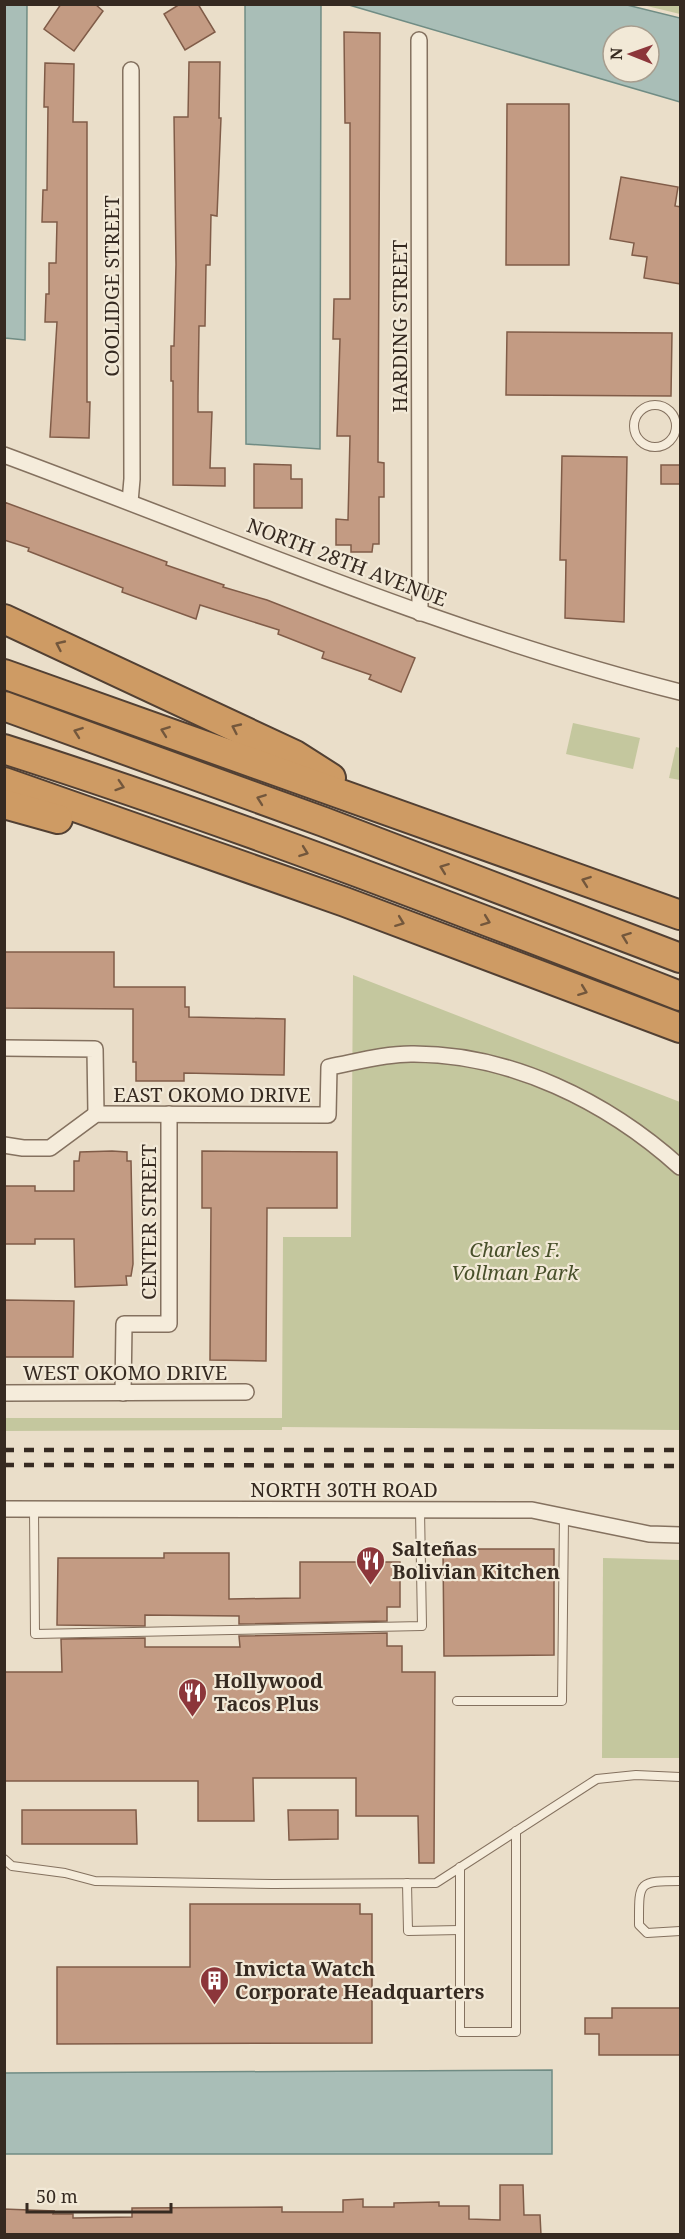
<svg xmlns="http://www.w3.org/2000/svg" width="685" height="2239" font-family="'Noto Serif',serif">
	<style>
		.green { fill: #c4c79e }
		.water { fill: #a9beb7; stroke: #708c84; stroke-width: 1.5; fill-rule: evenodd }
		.building { fill: #c39b83; stroke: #805c48; stroke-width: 1.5 }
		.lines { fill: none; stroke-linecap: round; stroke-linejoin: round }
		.lane-casing { stroke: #84715f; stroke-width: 10 }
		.street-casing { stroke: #84715f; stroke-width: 18 }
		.highway-casing { stroke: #524033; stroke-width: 32 }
		.lane { stroke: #f5ecdb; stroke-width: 8 }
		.street { stroke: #f5ecdb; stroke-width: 15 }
		.highway { stroke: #ce9b64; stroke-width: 28 }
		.rail { stroke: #362a21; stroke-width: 4.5; stroke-dasharray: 10 10; stroke-linecap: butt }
		.oneway { stroke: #73573c }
		.labels { text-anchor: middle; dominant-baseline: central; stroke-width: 4.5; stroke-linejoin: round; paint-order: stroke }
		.street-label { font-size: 20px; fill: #362a21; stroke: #f2e9d7 }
		.park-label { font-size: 20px; font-style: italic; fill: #48502a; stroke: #f2e9d7 }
		.poi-label { font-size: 20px; font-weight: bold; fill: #362a21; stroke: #f2e9d7; text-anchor: start }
	</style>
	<rect width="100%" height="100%" fill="#eadec9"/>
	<g class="green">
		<polygon points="643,5 680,5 680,14"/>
		<polygon points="573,723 640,738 633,769 566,754"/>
		<polygon points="676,747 680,748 680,780 669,778"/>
		<polygon points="353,975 680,1102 680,1430 282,1427 282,1430 5,1431 4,1418 282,1418 283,1237 351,1237"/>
		<polygon points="603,1558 680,1560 680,1758 602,1758"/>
	</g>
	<g class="water">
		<path d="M623,4L680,18V102L349,5ZM613,36H649V72H613Z"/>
		<polygon points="4,5 27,5 25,340 5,338"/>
		<polygon points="245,5 321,5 320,449 246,444"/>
		<polygon points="552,2070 552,2154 5,2154 5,2073"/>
	</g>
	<g class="building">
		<polygon points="61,4 95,4 103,11 74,51 44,29"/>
		<polygon points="180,4 198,4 215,32 185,50 164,14"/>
		<polygon points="344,32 380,33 378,462 384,463 384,497 379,497 379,544 373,544 372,552 351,552 351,545 336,545 336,519 348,520 350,436 337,436 340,339 333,339 334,299 350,299 350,123 345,123"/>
		<polygon points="189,62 220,62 219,118 221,118 217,216 211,215 210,265 206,265 205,326 199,326 198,396 198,412 212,412 210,468 225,468 225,486 173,485 173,381 171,381 171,346 174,346 176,264 174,117 188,117"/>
		<polygon points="45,63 74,64 73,122 87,122 87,402 90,402 89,438 50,437 57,322 45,322 46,294 49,294 49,263 56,263 57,222 42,222 43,190 47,190 48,107 44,107"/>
		<polygon points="507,104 569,104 569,265 506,265"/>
		<polygon points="621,177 678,187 675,206 681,207 681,284 644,278 647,257 632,255 634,243 610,239"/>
		<polygon points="507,332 672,333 671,396 506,395"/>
		<polygon points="562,456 627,457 624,622 565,618 566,560 560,560"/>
		<polygon points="254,464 291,465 291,479 302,479 302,508 254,508"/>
		<rect x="661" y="465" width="20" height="19"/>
		<polygon points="4,502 167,562 166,565 224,585 223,587 267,600 415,658 401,692 369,679 371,675 322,658 324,652 278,634 279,630 200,605 196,619 122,592 123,588 28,551 29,548 4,540"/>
		<polygon points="4,952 114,952 114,987 185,987 185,1007 189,1007 189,1017 285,1019 284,1075 184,1073 184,1081 136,1081 136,1062 133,1062 133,1009 4,1008"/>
		<polygon points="112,1151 127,1152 127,1161 131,1161 133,1264 131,1276 126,1276 127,1285 75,1287 74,1239 35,1239 35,1244 4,1244 4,1186 35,1186 35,1191 74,1191 74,1161 79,1161 80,1152"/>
		<polygon points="202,1151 337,1152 337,1208 267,1208 266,1361 210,1360 211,1208 202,1208"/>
		<polygon points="4,1300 74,1301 73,1357 4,1357"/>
		<polygon points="443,1549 554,1549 554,1655 444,1656"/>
		<polygon points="164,1553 229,1553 229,1599 300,1598 300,1562 400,1562 400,1607 387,1607 387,1621 239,1624 239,1616 145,1615 145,1626 57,1625 58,1558 164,1558"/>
		<polygon points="387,1633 387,1646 402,1646 402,1672 435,1672 434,1863 419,1863 418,1816 356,1816 356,1778 253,1778 254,1821 198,1821 198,1781 5,1781 5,1672 62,1672 61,1639 145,1638 145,1647 240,1647 239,1636"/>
		<polygon points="22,1810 136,1810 137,1844 22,1844"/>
		<polygon points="288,1810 338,1810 338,1839 289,1840"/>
		<polygon points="190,1904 360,1904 360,1914 372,1914 372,2043 57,2044 57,1967 190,1967"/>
		<polygon points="612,2008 681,2008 681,2055 599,2055 599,2034 585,2034 585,2018 612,2018"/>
		<polygon points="500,2185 523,2185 524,2215 540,2215 541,2235 4,2235 4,2209 54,2211 53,2214 73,2214 73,2218 132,2217 132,2208 282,2207 282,2212 343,2212 343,2200 363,2199 363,2207 394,2207 394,2203 439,2202 439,2206 469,2206 469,2219 500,2220"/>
	</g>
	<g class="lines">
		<defs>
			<g id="lane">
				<circle cx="655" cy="426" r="21"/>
				<polyline points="34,1509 35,1634 422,1626 420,1510"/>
				<polyline points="457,1701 562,1701 564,1517"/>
				<polyline points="4,1859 12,1866 65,1873 95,1881 273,1884 436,1883 597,1779 636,1775 680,1777"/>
				<polyline points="460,1867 460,2032 516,2032 516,1831"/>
				<path d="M680,1881C637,1881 639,1882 639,1925L647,1933L680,1931"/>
				<polyline points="407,1883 408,1931 460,1930"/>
			</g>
			<g id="street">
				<polyline points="419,40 420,613"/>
				<path d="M4,455C228,538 449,634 680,692"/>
				<polyline points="130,502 132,479 131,70"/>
				<polyline points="4,1048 95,1049 96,1114"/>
				<path d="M4,1145L23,1148H50L96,1114L328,1115L329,1067C356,1062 384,1054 411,1054C510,1053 608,1102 680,1167"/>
				<polyline points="4,1393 246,1392"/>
				<polyline points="123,1393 124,1324 169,1324 169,1114"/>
				<polyline points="4,1509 532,1510 649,1534 680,1535"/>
			</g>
			<g id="highway">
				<polyline points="4,619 295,755 331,778"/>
				<polyline points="4,674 680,915"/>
				<polyline points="4,706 324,822 680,958"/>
				<path d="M4,749C233,822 457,909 680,996"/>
				<polyline points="4,782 345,902 680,1028"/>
				<polyline points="4,804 58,819"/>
			</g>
		</defs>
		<use href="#lane" class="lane-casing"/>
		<use href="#street" class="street-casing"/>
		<use href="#highway" class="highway-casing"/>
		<use href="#lane" class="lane"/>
		<use href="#street" class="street"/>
		<use href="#highway" class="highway"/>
		<g class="rail">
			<polyline points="4,1450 680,1450"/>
			<polyline points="4,1465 680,1466"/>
		</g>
	</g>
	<defs><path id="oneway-chevron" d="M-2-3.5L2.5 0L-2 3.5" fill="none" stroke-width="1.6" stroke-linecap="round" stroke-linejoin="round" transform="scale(1.5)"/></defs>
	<g class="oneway">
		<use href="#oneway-chevron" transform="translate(60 645) rotate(-155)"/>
		<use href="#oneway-chevron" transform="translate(236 728) rotate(-155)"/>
		<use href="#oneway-chevron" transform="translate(165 731) rotate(-160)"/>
		<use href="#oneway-chevron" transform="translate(78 732) rotate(-160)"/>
		<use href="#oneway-chevron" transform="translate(120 786) rotate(18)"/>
		<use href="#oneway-chevron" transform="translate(261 799) rotate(-160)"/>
		<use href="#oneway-chevron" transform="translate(304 852) rotate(20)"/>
		<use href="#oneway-chevron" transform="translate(444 868) rotate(-159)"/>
		<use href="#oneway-chevron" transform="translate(586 881) rotate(-160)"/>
		<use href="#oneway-chevron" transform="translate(486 921) rotate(21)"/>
		<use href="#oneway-chevron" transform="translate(400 922) rotate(21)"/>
		<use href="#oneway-chevron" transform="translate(626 937) rotate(-159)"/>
		<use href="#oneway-chevron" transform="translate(583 991) rotate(21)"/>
	</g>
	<defs>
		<symbol id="restaurant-pin" viewBox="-11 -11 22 30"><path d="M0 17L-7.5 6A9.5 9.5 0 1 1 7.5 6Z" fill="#8c363a" stroke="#f2e9d7"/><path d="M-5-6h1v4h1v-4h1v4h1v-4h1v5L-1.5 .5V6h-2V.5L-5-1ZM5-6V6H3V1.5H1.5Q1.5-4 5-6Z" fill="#fff"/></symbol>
		<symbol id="building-pin" viewBox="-11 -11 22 30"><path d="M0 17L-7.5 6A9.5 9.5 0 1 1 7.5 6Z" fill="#8c363a" stroke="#f2e9d7"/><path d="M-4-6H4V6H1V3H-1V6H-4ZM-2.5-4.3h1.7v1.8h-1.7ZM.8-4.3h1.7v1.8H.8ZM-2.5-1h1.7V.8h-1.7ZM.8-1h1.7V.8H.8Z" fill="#fff"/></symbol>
	</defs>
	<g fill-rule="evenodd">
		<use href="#restaurant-pin" x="354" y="1544" width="33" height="45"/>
		<use href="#restaurant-pin" x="176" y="1676" width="33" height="45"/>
		<use href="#building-pin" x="198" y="1964" width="33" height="45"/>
	</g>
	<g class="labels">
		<g class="street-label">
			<text transform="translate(111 286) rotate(-90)">COOLIDGE STREET</text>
			<text transform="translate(399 326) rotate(-90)">HARDING STREET</text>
			<text transform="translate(347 562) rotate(21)">NORTH 28TH AVENUE</text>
			<text x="212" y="1094">EAST OKOMO DRIVE</text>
			<text transform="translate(148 1222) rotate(-90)">CENTER STREET</text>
			<text x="125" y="1372">WEST OKOMO DRIVE</text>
			<text x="344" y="1489">NORTH 30TH ROAD</text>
		</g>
		<g class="park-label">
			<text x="515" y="1249">Charles F.<tspan x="515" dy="23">Vollman Park</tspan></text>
		</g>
		<g class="poi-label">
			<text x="392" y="1548">Salteñas<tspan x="392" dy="23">Bolivian Kitchen</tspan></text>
			<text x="214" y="1680">Hollywood<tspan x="214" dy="23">Tacos Plus</tspan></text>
			<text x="235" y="1968">Invicta Watch<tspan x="235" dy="23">Corporate Headquarters</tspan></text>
		</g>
	</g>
	<rect width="685" height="2239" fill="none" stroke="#362a21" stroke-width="12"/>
	<g transform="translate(631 54) rotate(271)"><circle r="28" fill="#f2e9d7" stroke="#a79d8e" stroke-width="1.5"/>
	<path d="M0-4.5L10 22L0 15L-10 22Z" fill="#8c363a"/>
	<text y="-9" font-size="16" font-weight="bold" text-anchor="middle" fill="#362a21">N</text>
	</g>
	<path d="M27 2203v9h144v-9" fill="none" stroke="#362a21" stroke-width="3"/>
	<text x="36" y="2203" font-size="18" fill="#362a21" stroke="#f2e9d7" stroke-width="4.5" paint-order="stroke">50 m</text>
</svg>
